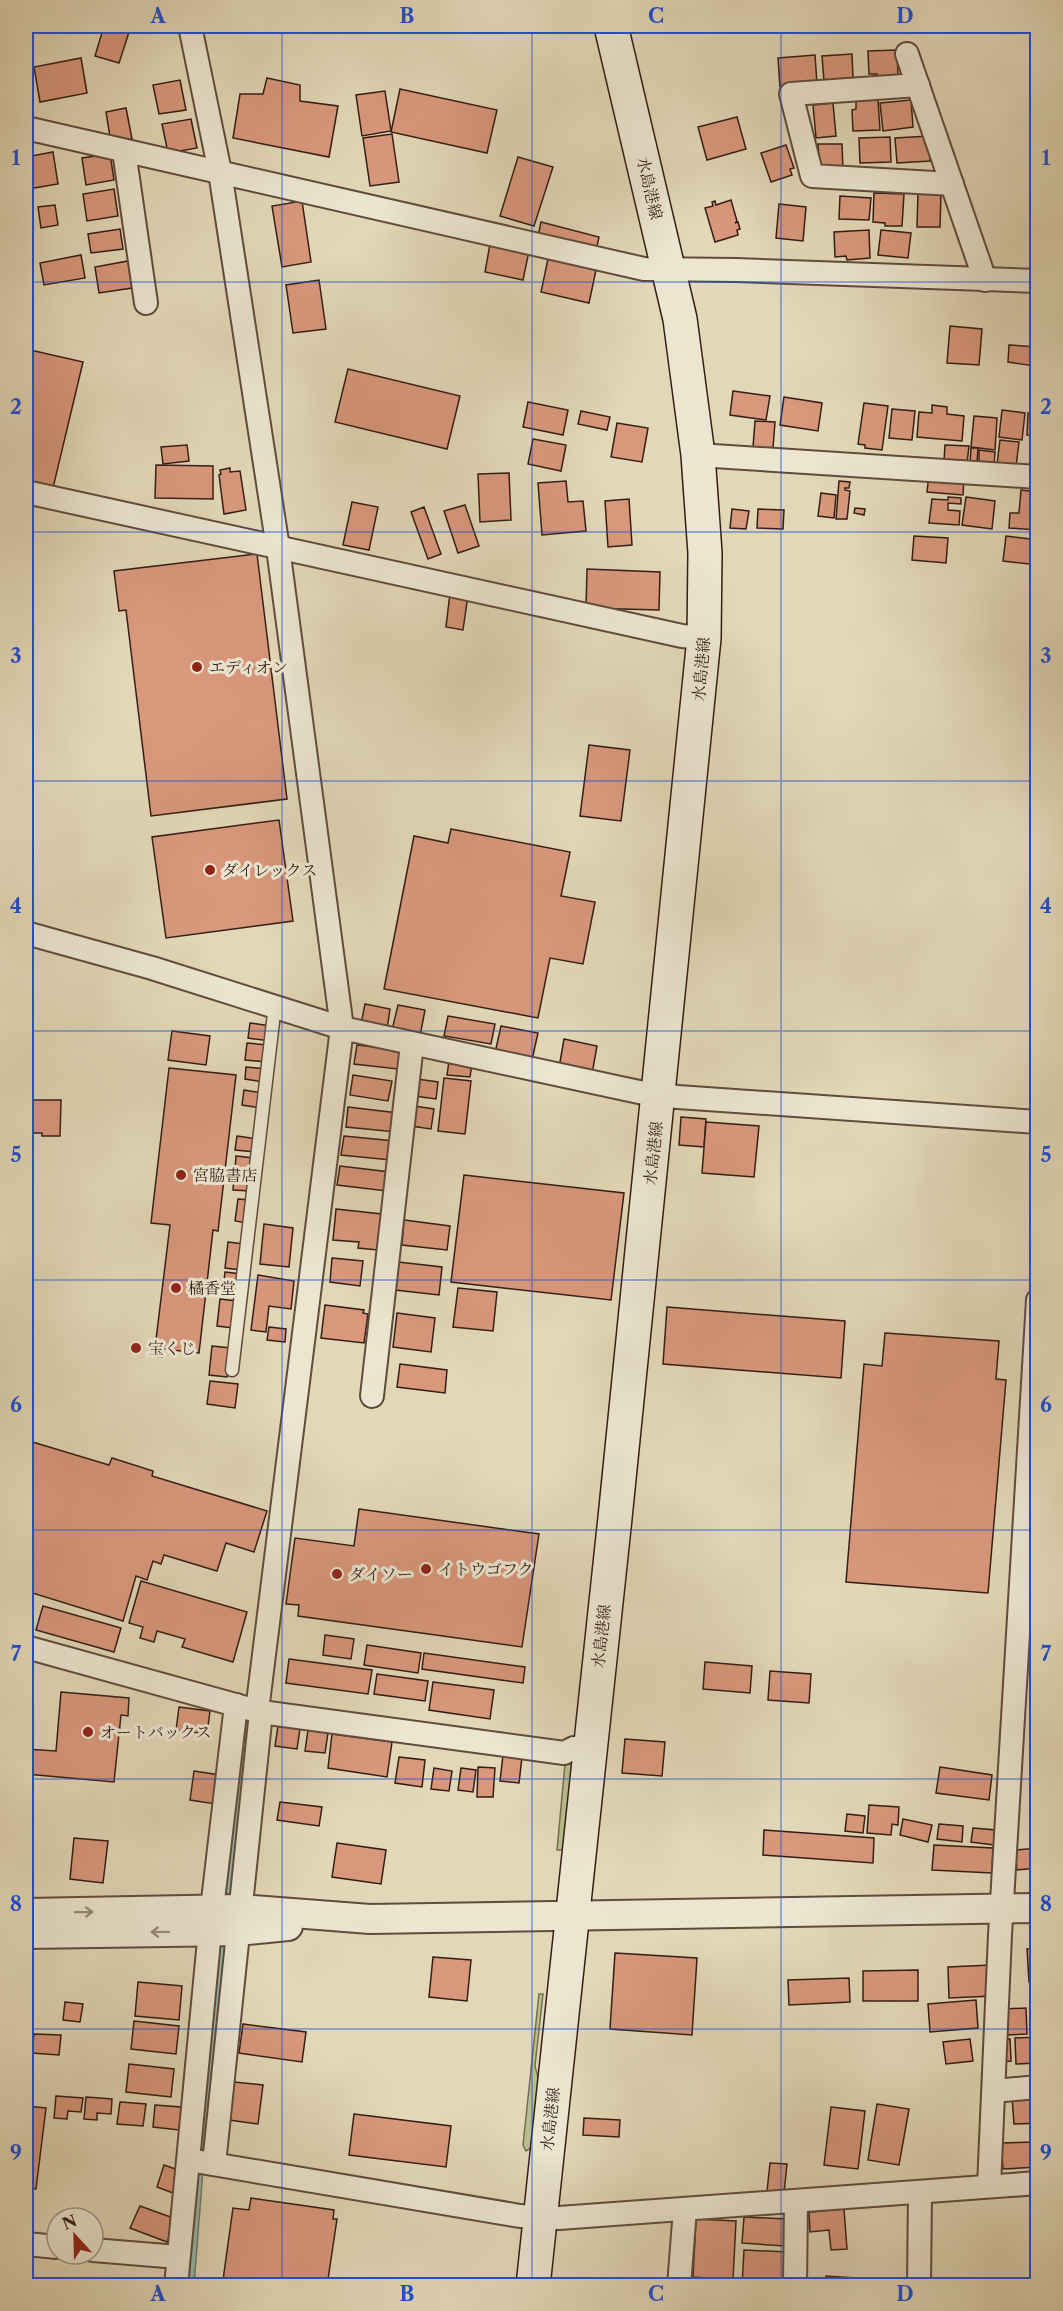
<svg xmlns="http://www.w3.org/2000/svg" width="1063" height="2311" font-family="'Libre Caslon Text','Noto Serif JP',serif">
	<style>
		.green { fill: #b8be8c; stroke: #766e50; stroke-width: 1.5 }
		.water { fill: #95baab; stroke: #6e7b6f; stroke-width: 1.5 }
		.building { fill: #d9987c; stroke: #341d14; stroke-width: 1.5 }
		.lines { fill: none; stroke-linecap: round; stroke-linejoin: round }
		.service-casing { stroke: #604c3d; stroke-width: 15 }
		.minor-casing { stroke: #604c3d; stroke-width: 26 }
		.tertiary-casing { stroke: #604c3d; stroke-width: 32 }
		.secondary-casing { stroke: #341d14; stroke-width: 36 }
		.service { stroke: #ece6d1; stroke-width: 12 }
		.minor { stroke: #ece6d1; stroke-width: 22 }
		.tertiary { stroke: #ece6d1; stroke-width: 28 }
		.secondary { stroke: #ece6d1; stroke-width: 33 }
		.oneway { stroke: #998c7c }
		.grid { fill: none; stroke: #1d4ed8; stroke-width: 1.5; stroke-opacity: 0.55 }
		.poi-dot { fill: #8f2418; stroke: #ece6d1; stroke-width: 2 }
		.labels { text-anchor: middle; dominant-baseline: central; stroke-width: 6; stroke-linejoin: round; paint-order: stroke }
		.street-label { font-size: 16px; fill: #341d14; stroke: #ece6d1 }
		.poi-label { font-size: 16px; fill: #341d14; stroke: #ece6d1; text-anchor: start }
		.neatline { fill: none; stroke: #1d4ed8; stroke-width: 2 }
		.grid-label { font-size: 20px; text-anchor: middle; font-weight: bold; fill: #1d4ed8 }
	</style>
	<rect width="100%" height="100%" fill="#e2d8b8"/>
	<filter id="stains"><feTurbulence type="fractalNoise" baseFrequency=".00333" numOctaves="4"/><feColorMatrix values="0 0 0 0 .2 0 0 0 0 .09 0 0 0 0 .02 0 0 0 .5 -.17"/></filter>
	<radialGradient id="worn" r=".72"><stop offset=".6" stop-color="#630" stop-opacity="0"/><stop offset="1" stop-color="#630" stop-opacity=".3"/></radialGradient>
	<g class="green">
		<polygon points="574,1754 564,1850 557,1850 565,1764"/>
		<polygon points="539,1994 543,1994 535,2066 539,2081 531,2148 526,2151 523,2145"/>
	</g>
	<g class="water">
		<polygon points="244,1720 251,1721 206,2155 196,2154"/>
		<polygon points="194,2169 203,2170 194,2285 185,2286"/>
	</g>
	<g class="building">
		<polygon points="104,26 131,26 119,63 95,56"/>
		<polygon points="897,50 898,75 877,76 877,74 869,74 868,51"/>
		<polygon points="852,54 853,78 824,81 822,56"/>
		<polygon points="815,55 817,84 780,87 778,58"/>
		<polygon points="81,58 87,93 40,102 34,67"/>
		<polygon points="267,78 300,85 300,101 338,106 329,157 233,138 240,94 263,94"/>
		<polygon points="180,80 186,110 159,114 153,85"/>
		<polygon points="400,89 497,110 487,153 391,132"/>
		<polygon points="385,91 391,131 362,136 356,95"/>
		<polygon points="878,100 880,130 853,131 852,110 856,109 856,101"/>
		<polygon points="911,100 913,127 883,131 880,103"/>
		<polygon points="833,103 836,136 816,138 813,105"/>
		<polygon points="126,108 132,139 111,143 106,112"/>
		<polygon points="737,117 746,149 707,160 698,127"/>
		<polygon points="191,119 197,148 168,153 162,124"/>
		<polygon points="392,134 399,182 370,186 363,138"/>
		<polygon points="929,136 930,161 897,163 895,138"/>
		<polygon points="890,137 891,162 860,163 859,138"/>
		<polygon points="818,144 842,144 843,171 820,172"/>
		<polygon points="786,145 794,168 790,169 792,175 771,182 761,153"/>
		<polygon points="53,152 58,184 28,189 26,157"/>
		<polygon points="110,154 114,180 86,185 82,158"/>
		<polygon points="518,157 553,167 534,226 500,216"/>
		<polygon points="114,189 118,216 87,221 83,194"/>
		<polygon points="874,193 904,194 902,226 885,226 885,223 873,222"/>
		<polygon points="918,193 941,194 940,227 917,227"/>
		<polygon points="840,196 871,198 869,220 839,219"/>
		<polygon points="731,200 737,221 735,223 738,222 740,229 737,230 738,235 715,242 705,208 713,206 712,202 715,201 716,205"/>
		<polygon points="302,201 311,262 282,267 272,206"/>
		<polygon points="779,204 806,207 803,241 776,238"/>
		<polygon points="55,205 58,225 41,228 38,207"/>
		<polygon points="541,222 599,237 595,255 537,241"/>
		<polygon points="120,229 123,249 91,253 88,234"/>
		<polygon points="869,230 870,258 847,260 846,256 835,257 834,232"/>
		<polygon points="881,230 911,233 908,258 878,255"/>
		<polygon points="490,244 529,251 523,280 485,272"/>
		<polygon points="81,255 85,278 44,285 40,263"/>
		<polygon points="548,259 596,270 589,303 541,292"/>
		<polygon points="128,261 132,288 99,293 95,267"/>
		<polygon points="319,280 326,329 293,333 286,285"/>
		<polygon points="950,326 982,329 979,365 947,363"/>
		<polygon points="1009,345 1038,347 1038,363 1035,363 1035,366 1008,362"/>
		<polygon points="26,349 83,362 52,492 26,486"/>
		<polygon points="1032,368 1038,369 1038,398 1030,397"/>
		<polygon points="348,369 460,396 447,449 335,422"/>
		<polygon points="733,391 770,396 766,420 730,415"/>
		<polygon points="784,397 822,403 818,431 780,425"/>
		<polygon points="528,402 568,410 563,435 523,427"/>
		<polygon points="864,403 888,406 882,450 865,448 865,445 858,444"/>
		<polygon points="932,405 947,407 947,414 964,416 962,441 917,437 919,412 932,413"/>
		<polygon points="892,409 915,411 912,440 889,438"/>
		<polygon points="1002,410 1025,413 1022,440 999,437"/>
		<polygon points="581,411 610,417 607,430 578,424"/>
		<polygon points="1028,413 1038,414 1038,436 1027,435"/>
		<polygon points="974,416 997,418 995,450 971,447"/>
		<polygon points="755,421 775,422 773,448 753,447"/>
		<polygon points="617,423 648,428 642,462 611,457"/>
		<polygon points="533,439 566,445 561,471 528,464"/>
		<polygon points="1000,440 1019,442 1016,467 997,465"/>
		<polygon points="187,445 189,461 163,464 161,447"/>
		<polygon points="945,445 969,446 967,463 944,461"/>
		<polygon points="971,448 978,448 977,463 970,463"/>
		<polygon points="979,450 995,452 994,464 979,463"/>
		<polygon points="156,465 213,466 213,499 155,498"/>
		<polygon points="230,468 230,472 240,471 246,510 224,514 219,475 221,474 220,470"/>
		<polygon points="509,473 511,520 480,522 478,474"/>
		<polygon points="929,474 964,477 963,495 927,492"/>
		<polygon points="566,481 568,502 583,501 586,531 542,535 538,483"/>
		<polygon points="839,481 850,482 849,488 845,488 845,490 850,491 847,519 836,519"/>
		<polygon points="1021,490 1038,492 1038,530 1009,528 1010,513 1019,513"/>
		<polygon points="821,493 836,495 834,518 818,516"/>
		<polygon points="948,497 961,498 961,504 948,503 948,510 960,511 959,525 929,523 932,499 948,500"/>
		<polygon points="966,497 995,501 992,529 962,525"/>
		<polygon points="629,499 632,545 608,547 605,501"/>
		<polygon points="352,502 378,507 369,550 343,545"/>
		<polygon points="465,505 479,546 458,553 444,511"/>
		<polygon points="424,507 441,554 428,559 411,512"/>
		<polygon points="855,508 865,509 864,515 854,513"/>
		<polygon points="732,509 749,511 746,529 730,528"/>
		<polygon points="758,509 784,510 783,529 757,528"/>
		<polygon points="914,536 948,538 946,563 912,560"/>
		<polygon points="1006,536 1038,540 1038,565 1003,561"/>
		<polygon points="257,554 287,799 151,816 126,610 119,611 114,571"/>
		<polygon points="587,569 660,572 659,610 586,608"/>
		<polygon points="450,593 468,595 463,630 446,627"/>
		<polygon points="589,745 630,750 621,821 580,816"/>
		<polygon points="279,820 293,921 166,938 152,837"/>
		<polygon points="451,829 570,852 561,896 595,902 583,964 550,958 538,1018 384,989 414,836 448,843"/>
		<polygon points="365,1004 390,1009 387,1029 361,1024"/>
		<polygon points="398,1005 425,1010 420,1036 392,1030"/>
		<polygon points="448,1016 495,1024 491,1044 444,1036"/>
		<polygon points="250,1023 271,1026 269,1041 248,1038"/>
		<polygon points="501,1026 538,1033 532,1060 495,1053"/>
		<polygon points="172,1031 210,1036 206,1065 168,1060"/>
		<polygon points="564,1039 597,1046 592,1074 559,1068"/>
		<polygon points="247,1043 268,1045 266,1062 245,1060"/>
		<polygon points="357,1045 400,1050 398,1069 354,1064"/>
		<polygon points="449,1061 472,1064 470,1077 447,1075"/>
		<polygon points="246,1067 265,1069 264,1082 245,1079"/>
		<polygon points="169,1068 236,1075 218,1231 213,1230 199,1353 163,1349 162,1357 154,1356 170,1225 151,1223"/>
		<polygon points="353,1075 392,1081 388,1101 350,1095"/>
		<polygon points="444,1078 471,1081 465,1134 438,1131"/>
		<polygon points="417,1079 438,1082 436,1099 415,1096"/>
		<polygon points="244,1090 263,1093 261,1108 242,1105"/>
		<polygon points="26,1100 61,1100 60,1136 42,1136 42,1133 26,1133"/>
		<polygon points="414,1106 434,1109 431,1129 411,1126"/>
		<polygon points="348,1107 398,1113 396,1132 346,1127"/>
		<polygon points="681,1117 706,1119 704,1147 679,1145"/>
		<polygon points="706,1122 759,1126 754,1177 702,1173"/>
		<polygon points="237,1136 258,1139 256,1152 235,1150"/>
		<polygon points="344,1136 394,1141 391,1160 341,1155"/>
		<polygon points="236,1156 254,1158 252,1170 235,1168"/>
		<polygon points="340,1166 390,1172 387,1191 337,1185"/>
		<polygon points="464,1175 624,1193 611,1300 451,1282"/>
		<polygon points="234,1176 252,1178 250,1191 233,1190"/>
		<polygon points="238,1199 250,1200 247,1223 235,1221"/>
		<polygon points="336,1209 382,1214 378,1250 358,1248 359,1242 333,1240"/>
		<polygon points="404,1220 450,1226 447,1250 402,1245"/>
		<polygon points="264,1224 293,1228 289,1267 260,1264"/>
		<polygon points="228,1242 244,1244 241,1270 225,1268"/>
		<polygon points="332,1258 363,1261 360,1286 330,1282"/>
		<polygon points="398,1262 442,1267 439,1295 395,1290"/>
		<polygon points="225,1272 241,1274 239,1290 223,1288"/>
		<polygon points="258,1275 294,1281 291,1309 269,1306 266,1332 251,1330"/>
		<polygon points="458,1288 497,1292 493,1331 453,1327"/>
		<polygon points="220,1299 237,1301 233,1328 217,1326"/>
		<polygon points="325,1305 364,1310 363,1313 368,1314 364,1343 321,1338"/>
		<polygon points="667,1307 845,1321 841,1378 663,1364"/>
		<polygon points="397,1313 435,1318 431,1352 393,1347"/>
		<polygon points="269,1327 286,1329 285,1342 267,1340"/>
		<polygon points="885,1333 999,1341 996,1379 1006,1380 988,1593 846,1582 864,1364 882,1366"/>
		<polygon points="212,1346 231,1348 227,1377 209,1375"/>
		<polygon points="400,1364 447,1370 445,1393 397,1387"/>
		<polygon points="210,1381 238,1384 235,1408 207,1404"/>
		<polygon points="26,1440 109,1465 112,1458 153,1471 152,1476 267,1511 254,1552 226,1543 217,1571 164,1555 161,1564 153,1561 147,1580 136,1576 123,1621 26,1591"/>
		<polygon points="359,1509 539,1534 522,1647 298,1616 299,1605 286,1604 295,1538 354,1546"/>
		<polygon points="141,1581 247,1612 233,1662 182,1647 185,1639 157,1631 154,1642 140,1638 143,1627 129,1623"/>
		<polygon points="43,1606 121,1628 114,1652 36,1630"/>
		<polygon points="325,1635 354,1639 351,1659 323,1655"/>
		<polygon points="367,1645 421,1653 418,1673 364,1665"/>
		<polygon points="424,1653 525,1667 523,1683 422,1669"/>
		<polygon points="289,1659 372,1670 368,1694 286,1683"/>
		<polygon points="705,1662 752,1666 750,1693 703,1689"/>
		<polygon points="770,1671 811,1674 809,1703 768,1700"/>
		<polygon points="377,1674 428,1681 425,1701 374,1694"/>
		<polygon points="433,1682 494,1690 490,1719 429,1710"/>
		<polygon points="61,1692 129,1698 128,1716 121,1715 114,1782 26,1774 26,1749 56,1751"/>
		<polygon points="179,1707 210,1711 207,1734 176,1730"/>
		<polygon points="278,1726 300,1729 297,1749 275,1746"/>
		<polygon points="308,1730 328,1733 325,1753 305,1751"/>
		<polygon points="332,1734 392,1742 387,1777 328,1768"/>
		<polygon points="625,1739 665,1742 662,1776 622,1773"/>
		<polygon points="503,1755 522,1757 519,1783 500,1781"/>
		<polygon points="399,1757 425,1760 422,1787 395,1783"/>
		<polygon points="478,1767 495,1768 493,1797 477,1797"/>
		<polygon points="940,1767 992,1775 989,1800 936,1793"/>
		<polygon points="434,1768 452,1771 449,1791 431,1789"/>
		<polygon points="461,1768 476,1770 473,1792 458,1790"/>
		<polygon points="194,1771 220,1775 216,1804 190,1800"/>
		<polygon points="280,1802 322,1807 319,1826 277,1820"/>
		<polygon points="869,1805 899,1807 898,1825 892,1824 891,1835 867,1833"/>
		<polygon points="847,1814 865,1816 863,1833 845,1831"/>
		<polygon points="903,1819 932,1825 928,1842 900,1835"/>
		<polygon points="939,1824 963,1826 962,1842 937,1839"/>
		<polygon points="973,1828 996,1830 994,1845 971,1842"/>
		<polygon points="764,1830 874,1838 873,1863 763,1855"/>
		<polygon points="74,1838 108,1841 103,1883 70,1879"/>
		<polygon points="337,1843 386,1850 381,1884 332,1877"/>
		<polygon points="934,1845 993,1848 992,1873 932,1870"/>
		<polygon points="1038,1848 1038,1868 1017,1870 1015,1850"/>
		<polygon points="1038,1948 1038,1982 1029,1982 1027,1949"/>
		<polygon points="615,1953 697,1958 692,2035 610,2029"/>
		<polygon points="433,1957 471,1960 467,2001 429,1997"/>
		<polygon points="991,1965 992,1996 949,1998 948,1967"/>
		<polygon points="918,1970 918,2001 863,2001 863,1971"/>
		<polygon points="849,1978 850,2002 789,2005 788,1980"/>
		<polygon points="138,1982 182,1986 179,2020 135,2016"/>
		<polygon points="976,2000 978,2028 930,2032 928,2004"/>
		<polygon points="65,2002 83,2004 80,2022 63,2020"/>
		<polygon points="1038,2005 1038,2034 1032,2035 1031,2006"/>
		<polygon points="1026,2008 1027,2034 1005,2035 1004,2009"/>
		<polygon points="134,2021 179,2026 176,2054 131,2049"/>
		<polygon points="243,2024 306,2032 302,2062 239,2053"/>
		<polygon points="26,2034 29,2034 27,2056 26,2056"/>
		<polygon points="34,2034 61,2035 59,2055 32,2053"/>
		<polygon points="1038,2037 1038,2063 1016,2064 1015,2038"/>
		<polygon points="970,2039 973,2061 946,2064 943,2042"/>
		<polygon points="1001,2039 1010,2039 1011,2061 1002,2062"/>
		<polygon points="129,2064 174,2069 171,2097 126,2092"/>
		<polygon points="234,2082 263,2085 258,2124 229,2120"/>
		<polygon points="56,2096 83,2098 81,2112 68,2111 67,2119 54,2118"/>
		<polygon points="1038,2096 1038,2123 1014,2124 1012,2097"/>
		<polygon points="86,2097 112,2099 111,2114 97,2113 97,2120 84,2119"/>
		<polygon points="120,2102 146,2104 143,2126 117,2124"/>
		<polygon points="877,2104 909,2109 899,2165 868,2160"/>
		<polygon points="155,2105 181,2107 179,2130 153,2127"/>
		<polygon points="26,2106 46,2108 36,2189 26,2188"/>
		<polygon points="831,2107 865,2111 858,2169 824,2165"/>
		<polygon points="354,2114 451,2126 446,2167 349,2155"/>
		<polygon points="584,2118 620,2120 619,2137 583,2135"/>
		<polygon points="1038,2142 1038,2167 1003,2169 1001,2143"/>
		<polygon points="770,2163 787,2164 784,2193 767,2191"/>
		<polygon points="164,2165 181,2171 173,2193 157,2187"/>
		<polygon points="251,2198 334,2210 333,2219 337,2219 327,2286 217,2286 218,2280 223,2280 233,2208 249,2210"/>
		<polygon points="140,2206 176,2219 167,2242 130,2228"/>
		<polygon points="844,2209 847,2249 831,2250 829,2230 810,2232 809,2212"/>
		<polygon points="744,2217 786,2219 784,2246 742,2243"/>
		<polygon points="696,2219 736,2221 733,2280 693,2277"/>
		<polygon points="744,2250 789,2252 787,2286 742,2286"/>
		<polygon points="826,2276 856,2278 856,2286 826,2286"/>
	</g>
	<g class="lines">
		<defs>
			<polyline id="service" points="232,1370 275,1005"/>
			<g id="minor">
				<polyline points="190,26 220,172 278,548 342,1028 257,1711"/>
				<polyline points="907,54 985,280"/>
				<polyline points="918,85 791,94 812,176 952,184"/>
				<polyline points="26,128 644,269 736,270 1038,281"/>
				<polyline points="124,151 146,303"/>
				<polyline points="698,455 1038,477"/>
				<polyline points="26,492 682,636 704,638"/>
				<polyline points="26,933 152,968 342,1028 639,1092 678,1097 1038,1122"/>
				<polyline points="372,1396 412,1044"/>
				<polyline points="26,1647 261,1712 564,1753 574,1748 589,1749"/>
				<polyline points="994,2091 1038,2087"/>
				<polyline points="189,2160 520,2216 559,2218 1038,2183"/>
				<polyline points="214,2164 261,1712"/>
				<polyline points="989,2186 1000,1935 1038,1300"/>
				<polyline points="26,2244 57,2247"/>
				<polyline points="93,2250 178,2257"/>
				<polyline points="176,2286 212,1909 236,1705"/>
				<polyline points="679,2286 685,2209"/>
				<polyline points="795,2286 796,2202"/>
				<polyline points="919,2286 920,2192"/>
			</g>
			<g id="tertiary">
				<polyline points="26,1913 240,1909 370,1919 1038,1908"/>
				<polyline points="26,1934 238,1931 288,1926"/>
			</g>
			<polyline id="secondary" points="533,2286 615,1518 704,638 705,553 698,455 680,319 611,26"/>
		</defs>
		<use href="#service" class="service-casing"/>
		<use href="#minor" class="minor-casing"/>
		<use href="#tertiary" class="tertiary-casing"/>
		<use href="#secondary" class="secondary-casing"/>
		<use href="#service" class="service"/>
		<use href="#minor" class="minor"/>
		<use href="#tertiary" class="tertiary"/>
		<use href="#secondary" class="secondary"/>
	</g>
	<defs><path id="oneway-shaft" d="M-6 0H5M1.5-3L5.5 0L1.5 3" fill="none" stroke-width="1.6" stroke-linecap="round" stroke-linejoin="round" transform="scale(1.5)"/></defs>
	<g class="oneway">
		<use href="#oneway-shaft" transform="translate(84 1912) rotate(-1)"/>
		<use href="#oneway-shaft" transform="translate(160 1932) rotate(179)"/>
	</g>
	<path class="grid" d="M282,26V2286M532,26V2286M781,26V2286M26,282H1038M26,532H1038M26,781H1038M26,1031H1038M26,1280H1038M26,1530H1038M26,1779H1038M26,2029H1038"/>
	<g class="poi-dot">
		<circle cx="197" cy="667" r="6"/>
		<circle cx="210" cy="870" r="6"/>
		<circle cx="181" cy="1175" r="6"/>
		<circle cx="176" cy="1288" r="6"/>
		<circle cx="136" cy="1348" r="6"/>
		<circle cx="426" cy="1569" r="6"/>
		<circle cx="337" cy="1574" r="6"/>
		<circle cx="88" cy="1732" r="6"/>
	</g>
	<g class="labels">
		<g class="street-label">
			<text transform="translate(650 188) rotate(77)">水島港線</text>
			<text transform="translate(701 669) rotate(-85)">水島港線</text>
			<text transform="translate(653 1153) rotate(-84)">水島港線</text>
			<text transform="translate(601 1636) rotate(-84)">水島港線</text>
			<text transform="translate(550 2119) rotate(-84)">水島港線</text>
		</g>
		<g class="poi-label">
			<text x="209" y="667">エディオン</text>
			<text x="222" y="870">ダイレックス</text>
			<text x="193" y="1175">宮脇書店</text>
			<text x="188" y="1288">橘香堂</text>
			<text x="148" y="1348">宝くじ</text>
			<text x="438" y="1569">イトウゴフク</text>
			<text x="349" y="1574">ダイソー</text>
			<text x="100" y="1732">オートバックス</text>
		</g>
	</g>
	<rect width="1063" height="2311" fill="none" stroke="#e2d8b8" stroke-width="66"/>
	<g transform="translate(75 2236) rotate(338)"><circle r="28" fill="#ece6d1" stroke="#a29685" stroke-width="1.5"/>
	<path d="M0-4.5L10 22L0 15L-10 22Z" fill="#8f2418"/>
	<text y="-9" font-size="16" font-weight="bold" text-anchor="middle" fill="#341d14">N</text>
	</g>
	<rect x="33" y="33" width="997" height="2245" class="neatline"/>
	<g class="grid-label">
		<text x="158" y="23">A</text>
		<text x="407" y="23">B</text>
		<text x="656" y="23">C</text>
		<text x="905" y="23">D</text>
		<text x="16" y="165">1</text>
		<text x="1046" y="165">1</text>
		<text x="16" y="414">2</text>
		<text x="1046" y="414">2</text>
		<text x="16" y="663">3</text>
		<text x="1046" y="663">3</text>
		<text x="16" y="913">4</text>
		<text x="1046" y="913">4</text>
		<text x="16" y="1162">5</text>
		<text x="1046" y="1162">5</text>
		<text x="16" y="1412">6</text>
		<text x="1046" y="1412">6</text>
		<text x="16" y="1661">7</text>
		<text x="1046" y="1661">7</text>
		<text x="16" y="1911">8</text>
		<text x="1046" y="1911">8</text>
		<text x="16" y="2160">9</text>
		<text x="1046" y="2160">9</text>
		<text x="158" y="2301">A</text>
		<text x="407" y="2301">B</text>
		<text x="656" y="2301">C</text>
		<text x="905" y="2301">D</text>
	</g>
	<rect width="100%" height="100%" filter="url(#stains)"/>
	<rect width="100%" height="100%" fill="url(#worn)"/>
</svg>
